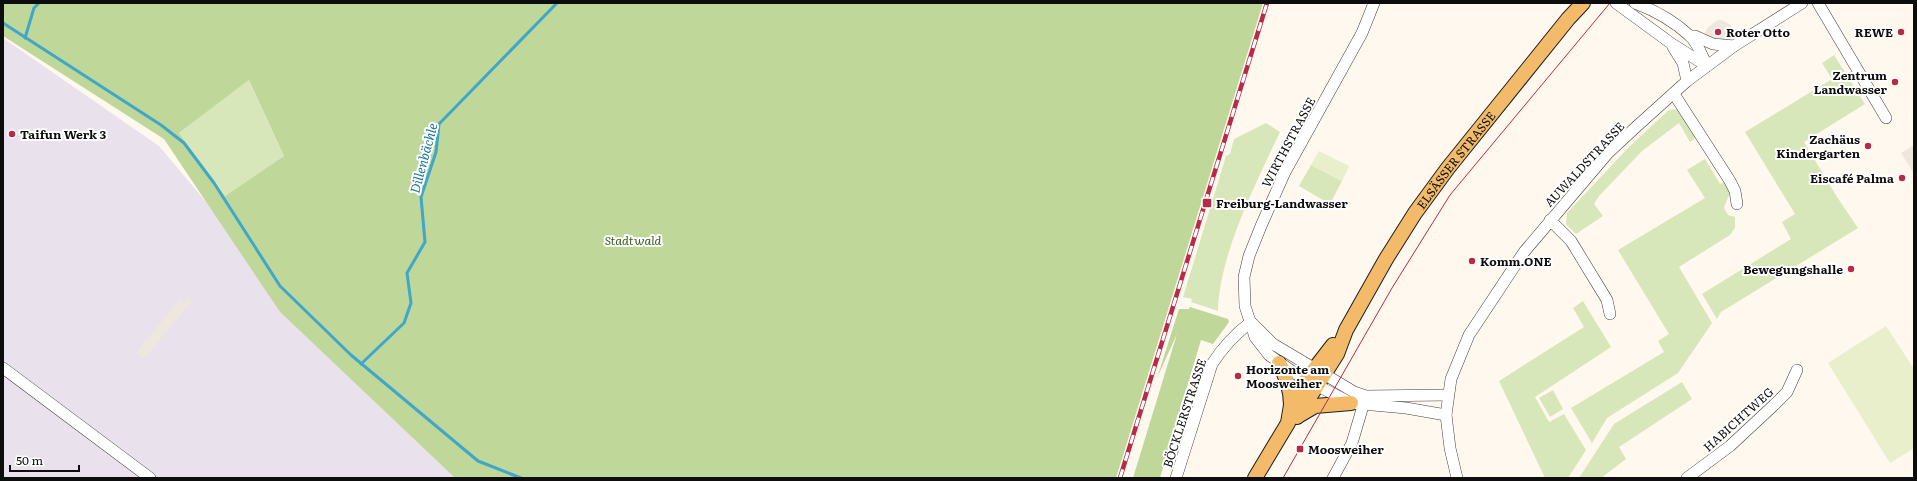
<svg xmlns="http://www.w3.org/2000/svg" width="1917" height="481" font-family="Literata,serif">
	<style>
		.industrial { fill: #e9e2ec }
		.green { fill: #d8e7b9 }
		.forest { fill: #bfd799; fill-rule: evenodd }
		.pitch { fill: #e8efca }
		.plaza { fill: #eee7dd }
		.lines { fill: none; stroke-linecap: round; stroke-linejoin: round }
		.stream { stroke: #3fa7c8; stroke-width: 3 }
		.minor-casing { stroke: #404040; stroke-width: 12 }
		.major-casing { stroke: #1e1e1e; stroke-width: 16 }
		.minor { stroke: #fff; stroke-width: 11 }
		.major { stroke: #f3bb69; stroke-width: 14 }
		.tram { stroke: #b82b48; stroke-width: 1 }
		.rail-casing { stroke: #b82b48; stroke-width: 4.5 }
		.rail { stroke: #fff; stroke-width: 3; stroke-dasharray: 9; stroke-linecap: butt }
		.poi-dot { fill: #b82b48; stroke: #fff; stroke-width: 1.5 }
		.labels { text-anchor: middle; dominant-baseline: central; stroke-width: 4; stroke-linejoin: round; paint-order: stroke }
		.poi-label { font-size: 12px; font-weight: bold; fill: #0d0d0d; stroke: #fff; text-anchor: start }
		.street-label { font-size: 12px; fill: #0d0d0d; stroke: #fff }
		.park-label { font-size: 12px; font-style: italic; fill: #386220; stroke: #fff }
		.water-label { font-size: 13px; font-style: italic; fill: #1b779a; stroke: #fff }
	</style>
	<rect width="100%" height="100%" fill="#fef8ee"/>
	<polygon class="industrial" points="3,38 159,146 212,209 280,312 455,478 3,478"/>
	<g class="green">
		<polygon points="1834,55 1865,104 1804,142 1837,197 1858,228 1721,312 1717,319 1702,294 1791,239 1782,222 1795,214 1745,132 1832,79 1822,63"/>
		<polygon points="249,80 284,156 225,196 179,133"/>
		<polygon points="1681,109 1698,136 1690,142 1679,123 1642,151 1599,196 1594,204 1603,216 1576,234 1566,224 1567,213 1629,147 1669,110"/>
		<path d="M1266,123L1280,132C1256,183 1219,255 1218,311L1191,302L1192,299L1183,297L1226,156L1230,154L1234,139Z"/>
		<polygon points="1705,159 1720,184 1726,181 1730,192 1724,208 1728,215 1735,217 1735,228 1730,235 1679,267 1712,323 1678,373 1607,418 1592,443 1571,408 1664,352 1658,341 1669,334 1618,250 1705,198 1687,170"/>
		<polygon points="1311,165 1342,181 1330,204 1299,186"/>
		<polygon points="1583,301 1611,347 1535,397 1549,422 1564,414 1586,450 1568,478 1545,478 1499,381 1584,327 1573,308"/>
		<polygon points="1682,382 1692,399 1619,447 1626,459 1601,478 1579,478 1614,424"/>
		<polygon points="1553,390 1563,409 1550,417 1539,398"/>
	</g>
	<g class="forest">
		<path d="M3,3H1263L1116,478H455L280,312L164,139L3,36ZM249,80L284,156L225,196L179,133Z"/>
		<polygon points="1190,307 1228,319 1229,322 1213,344 1201,340 1160,478 1133,478 1177,334 1157,378 1179,309 1189,309"/>
	</g>
	<g class="pitch">
		<polygon points="1319,151 1349,166 1342,181 1311,165"/>
		<polygon points="1886,326 1914,369 1914,448 1890,463 1828,363"/>
	</g>
	<g class="plaza">
		<polygon points="1718,20 1722,20 1731,25 1733,29 1731,37 1724,42 1704,37 1707,28"/>
		<polygon points="1914,145 1914,174 1901,153"/>
		<polygon points="188,298 192,301 144,359 136,353 180,299 185,303"/>
	</g>
	<g class="lines">
		<g class="stream">
			<polyline points="3,23 161,125 184,143 214,183 280,286 351,355 478,461 521,478"/>
			<polyline points="25,38 34,8 39,3"/>
			<polyline points="361,364 404,323 411,303 407,273 425,242 421,197 436,152 439,124 557,3"/>
		</g>
		<defs>
			<g id="minor">
				<polyline points="1616,3 1672,44 1707,66"/>
				<path d="M1635,3C1654,10 1675,22 1690,36C1698,43 1702,56 1707,66"/>
				<polyline points="1818,3 1886,118"/>
				<polyline points="1690,36 1695,36 1713,44 1734,46"/>
				<polyline points="1673,47 1683,63 1687,81"/>
				<polyline points="1674,94 1730,181 1735,191 1737,204"/>
				<polyline points="1550,220 1571,241 1607,300 1610,314"/>
				<polyline points="1253,324 1273,344 1315,369"/>
				<polyline points="3,368 150,478"/>
				<polyline points="1324,374 1354,392 1366,396 1448,395"/>
				<polyline points="1306,380 1293,372 1269,355 1255,337 1245,306 1244,277 1249,256 1261,226 1285,172 1362,33 1374,3"/>
				<polyline points="1316,385 1351,403 1406,408 1446,415"/>
				<path d="M1176,478L1212,364C1223,347 1235,334 1251,322"/>
				<polyline points="1333,478 1352,443 1365,399"/>
				<polyline points="1457,478 1450,448 1446,415 1451,379 1469,335 1524,252 1608,153 1636,127 1687,81 1734,46 1802,3"/>
				<polyline points="1687,478 1730,446 1774,405 1787,392 1797,370"/>
			</g>
			<g id="major">
				<path d="M1279,363C1286,377 1291,389 1291,405"/>
				<polyline points="1298,416 1315,406 1351,403"/>
				<path id="s1" d="M1297,417L1337,354L1346,330L1386,259L1415,213L1448,168L1568,19L1583,3"/>
				<polyline points="1255,478 1288,423 1291,405 1306,380 1333,345"/>
			</g>
		</defs>
		<use href="#minor" class="minor-casing"/>
		<use href="#major" class="major-casing"/>
		<use href="#minor" class="minor"/>
		<use href="#major" class="major"/>
		<polyline class="tram" points="1283,478 1392,288 1450,195 1610,3"/>
		<defs>
			<polyline id="rail" points="1120,478 1267,3"/>
		</defs>
		<use href="#rail" class="rail-casing"/>
		<use href="#rail" class="rail"/>
	</g>
	<g class="poi-dot">
		<circle cx="1718" cy="32" r="4"/>
		<circle cx="1901" cy="32" r="4"/>
		<circle cx="1895" cy="82" r="4"/>
		<circle cx="12" cy="134" r="4"/>
		<circle cx="1868" cy="146" r="4"/>
		<circle cx="1902" cy="178" r="4"/>
		<rect x="1202" y="198" width="10" height="10" rx="2"/>
		<circle cx="1472" cy="261" r="4"/>
		<circle cx="1851" cy="269" r="4"/>
		<circle cx="1238" cy="376" r="4"/>
		<rect x="1296" y="445" width="8" height="8" rx="2"/>
	</g>
	<g class="labels">
		<g class="poi-label">
			<text x="1726" y="32">Roter Otto</text>
			<text x="1893" y="32" text-anchor="end">REWE</text>
			<text x="1887" y="75" text-anchor="end">Zentrum<tspan x="1887" dy="14">Landwasser</tspan></text>
			<text x="20" y="134">Taifun Werk 3</text>
			<text x="1860" y="139" text-anchor="end">Zachäus<tspan x="1860" dy="14">Kindergarten</tspan></text>
			<text x="1894" y="178" text-anchor="end">Eiscafé Palma</text>
			<text x="1216" y="203">Freiburg-Landwasser</text>
			<text x="1480" y="261">Komm.ONE</text>
			<text x="1843" y="269" text-anchor="end">Bewegungshalle</text>
			<text x="1246" y="369">Horizonte am<tspan x="1246" dy="14">Moosweiher</tspan></text>
			<text x="1308" y="449">Moosweiher</text>
		</g>
		<g class="street-label">
			<text transform="translate(1288 142) rotate(-62)">WIRTHSTRASSE</text>
			<text stroke="none"><textPath href="#s1" startOffset="303">ELSÄSSER STRASSE</textPath></text>
			<text transform="translate(1584 164) rotate(-47)">AUWALDSTRASSE</text>
			<text transform="translate(1184 413) rotate(-72)">BÖCKLERSTRASSE</text>
			<text transform="translate(1738 419) rotate(-42)">HABICHTWEG</text>
		</g>
		<g class="park-label">
			<text x="633" y="240">Stadtwald</text>
		</g>
		<g class="water-label">
			<text transform="translate(423 158) rotate(-75)">Dillenbächle</text>
		</g>
	</g>
	<rect width="1917" height="481" fill="none" stroke="#0d0d0d" stroke-width="8"/>
	<path d="M10 465v6h69v-6" fill="none" stroke="#0d0d0d" stroke-width="2"/>
	<text x="16" y="465" font-size="12" fill="#0d0d0d" stroke="#ffffff" stroke-width="3" paint-order="stroke">50 m</text>
</svg>
